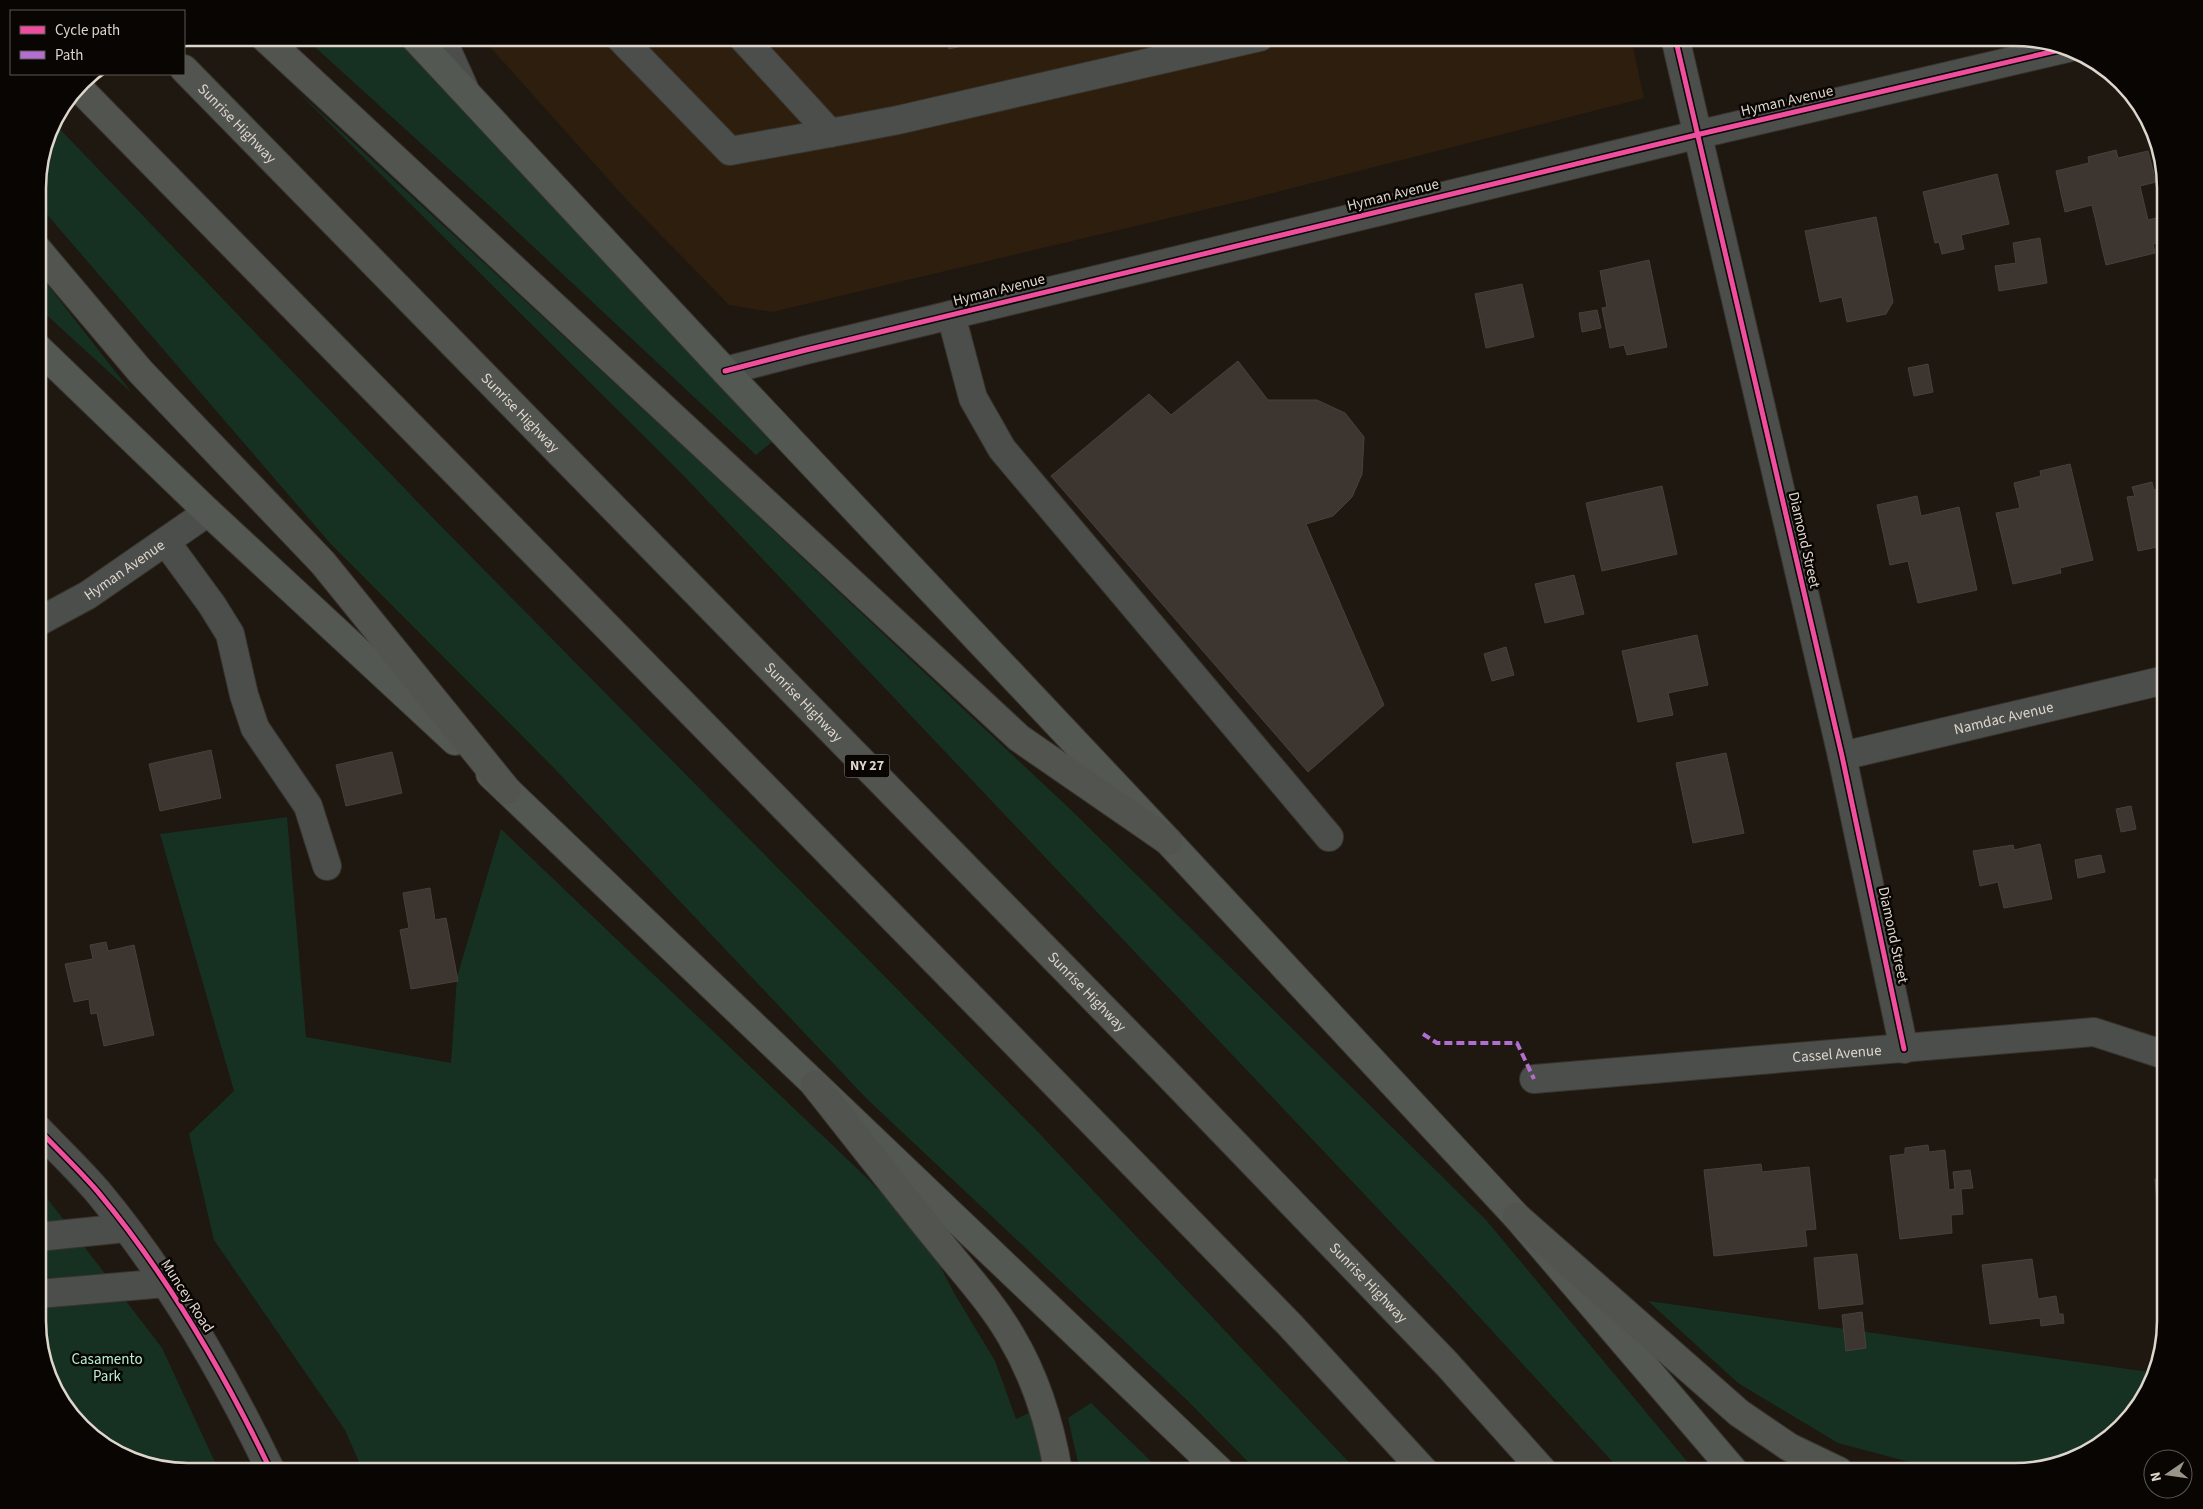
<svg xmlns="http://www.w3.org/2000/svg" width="2203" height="1509" font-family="'Source Sans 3',sans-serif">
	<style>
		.built { fill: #2d1e0d }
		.green { fill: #163122 }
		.building { fill: #3d352f; stroke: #47403c }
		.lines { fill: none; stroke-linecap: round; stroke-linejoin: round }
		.minor-casing { stroke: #38332c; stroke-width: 30 }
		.major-casing { stroke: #38332c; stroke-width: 30 }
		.highway-casing { stroke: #38332c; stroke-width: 30 }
		.minor { stroke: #4b4e4b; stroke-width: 28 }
		.major { stroke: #545852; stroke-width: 28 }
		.highway { stroke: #51544f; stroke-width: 28 }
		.quiet { stroke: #b36fd0; stroke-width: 4; stroke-dasharray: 8 4; stroke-linecap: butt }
		.cycleway-casing { stroke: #090502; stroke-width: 8 }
		.cycleway { stroke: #ef4d9e; stroke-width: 5 }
		.labels { text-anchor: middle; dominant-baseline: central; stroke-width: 5; stroke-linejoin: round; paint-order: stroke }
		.shield { fill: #090502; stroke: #9e9790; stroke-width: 1 }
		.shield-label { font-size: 14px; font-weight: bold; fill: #ded6cd }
		.street-label { font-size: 15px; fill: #ded6cd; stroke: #090502 }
		.park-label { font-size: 15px; fill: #b5f2d0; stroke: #090502 }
		.rim { fill: none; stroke: #ded6cd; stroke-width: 2.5 }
	</style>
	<rect width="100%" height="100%" fill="#1e1811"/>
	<polygon class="built" points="482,38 1631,38 1644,98 1246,200 772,312 729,305 625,198"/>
	<g class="green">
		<polygon points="305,38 397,38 772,442 756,455 492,208"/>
		<polygon points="294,88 696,458 1071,810 1486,1220 1695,1471 1621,1471 1438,1272 683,475"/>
		<path d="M54,123L431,516L1038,1132L1357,1471H1257L1187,1400L866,1098L551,765L330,543L38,204C38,180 40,143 54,123Z"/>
		<polygon points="38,273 47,284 132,393 38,307"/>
		<polygon points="287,817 306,1037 451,1063 457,977 501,829 868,1179 928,1242 954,1293 995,1361 1016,1419 1033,1411 1045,1471 363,1471 345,1430 214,1240 189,1134 234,1091 160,834"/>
		<polygon points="43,1193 162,1348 219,1471 188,1471 140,1464 104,1446 58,1396 38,1331 38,1194"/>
		<polygon points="1648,1301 2156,1373 2140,1405 2090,1451 2015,1471 1943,1471 1838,1443 1738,1383"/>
		<polygon points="1091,1403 1161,1471 1080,1471 1068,1418"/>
	</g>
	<g class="building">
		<polygon points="947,37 1001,37 949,49"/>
		<polygon points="2116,150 2118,158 2148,151 2156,182 2140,186 2148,220 2164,216 2165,241 2153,244 2155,253 2106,265 2092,205 2065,212 2056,171 2089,163 2088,157"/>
		<polygon points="1997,174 2009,224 1961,235 1964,249 1942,254 1939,242 1935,243 1923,192"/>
		<polygon points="1876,217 1893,302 1886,314 1847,322 1842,297 1820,302 1805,231"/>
		<polygon points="2040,238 2047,283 1999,291 1995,266 2016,263 2013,243"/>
		<polygon points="1649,260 1667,347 1627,355 1624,345 1610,348 1602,308 1607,307 1600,271"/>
		<polygon points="1522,284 1534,337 1486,348 1475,294"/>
		<polygon points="1597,310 1601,328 1582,332 1579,313"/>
		<polygon points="1238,361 1268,400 1317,400 1345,413 1364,437 1362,474 1352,497 1333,516 1306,524 1384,705 1308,772 1051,476 1149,394 1171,415"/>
		<polygon points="1928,364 1933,392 1914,396 1908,368"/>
		<polygon points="2070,464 2093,560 2060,568 2061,573 2013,584 1996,513 2020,508 2014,483 2041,476 2040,471"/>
		<polygon points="2152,482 2154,490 2165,488 2165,549 2162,549 2162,546 2138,551 2127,497 2135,496 2132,487"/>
		<polygon points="1662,486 1677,554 1602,571 1586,503"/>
		<polygon points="1917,496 1921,516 1959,507 1977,590 1918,603 1908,561 1890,565 1877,505"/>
		<polygon points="1574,575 1584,614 1545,623 1535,584"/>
		<polygon points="1697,635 1708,685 1668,693 1673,715 1638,722 1622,651"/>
		<polygon points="1506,647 1514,675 1492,681 1484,654"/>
		<polygon points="211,750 221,798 160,811 149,764"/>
		<polygon points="392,752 402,793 346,806 336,765"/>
		<polygon points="1726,753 1744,833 1693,843 1676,763"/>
		<polygon points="2131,806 2136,829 2121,832 2116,809"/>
		<polygon points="2040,844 2052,899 2004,908 1998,882 1980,886 1973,851 2013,845 2014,850"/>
		<polygon points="38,848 43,870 38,871"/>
		<polygon points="2101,855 2105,872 2078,878 2075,860"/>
		<polygon points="430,888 435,920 446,918 458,981 411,989 400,930 409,928 403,893"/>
		<polygon points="106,942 108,951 134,945 154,1035 104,1046 97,1013 91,1014 89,999 74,1002 65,964 93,959 90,945"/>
		<polygon points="1928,1145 1929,1152 1945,1150 1949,1190 1955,1189 1953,1172 1970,1170 1973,1188 1961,1189 1963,1214 1951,1215 1952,1233 1900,1239 1890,1156 1905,1154 1905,1148"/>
		<polygon points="1761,1164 1762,1172 1809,1167 1816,1229 1805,1230 1807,1246 1714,1256 1704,1170"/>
		<polygon points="2165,1178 2165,1267 2162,1267 2155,1179"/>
		<polygon points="1857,1254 1863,1304 1819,1309 1814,1258"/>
		<polygon points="2032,1259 2038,1299 2056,1296 2059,1314 2063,1314 2064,1323 2041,1326 2040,1318 1990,1324 1982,1265"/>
		<polygon points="1862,1312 1866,1348 1846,1351 1842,1315"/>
	</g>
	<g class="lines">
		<defs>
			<g id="minor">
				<polyline points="441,37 464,88"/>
				<polyline points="619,37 730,151 830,133"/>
				<polyline points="742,37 830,133 898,120 1260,37"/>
				<polyline points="1675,37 1842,756 1904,1049"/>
				<polyline points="951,315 973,398 1002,449 1329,837"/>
				<polyline points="725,371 806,350 1696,135 2068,48"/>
				<polyline points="166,542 212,605 230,634 244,695 255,728 308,806 327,866"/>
				<path id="s1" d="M38,622L88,595L208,512"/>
				<path id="s2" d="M1842,756L2165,680"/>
				<path id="s3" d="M1534,1079L2094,1032L2165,1055"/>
				<path d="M38,1129C58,1150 79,1170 98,1192C168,1276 224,1373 271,1471"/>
				<polyline points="38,1237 125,1228"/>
				<polyline points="38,1294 166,1283"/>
			</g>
			<g id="major">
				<polyline points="414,37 725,371 1168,841 1517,1217 1734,1471"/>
				<polyline points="38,348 208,512 455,741"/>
				<polyline points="490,774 1220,1471"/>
			</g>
			<g id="highway">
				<polyline points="264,37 1019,738 1168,841"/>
				<path id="s4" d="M184,69L1158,1064L1447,1364L1543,1471"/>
				<polyline points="78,87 989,1016 1290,1325 1424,1471"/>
				<polyline points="38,250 140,371 323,563 507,790"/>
				<path d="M815,1085C857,1138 899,1192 942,1245C966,1275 992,1303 1011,1336C1036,1378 1050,1424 1058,1471"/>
				<polyline points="1517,1217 1739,1413 1789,1447 1839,1471"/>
			</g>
		</defs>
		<use href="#minor" class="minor-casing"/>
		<use href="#major" class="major-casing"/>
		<use href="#highway" class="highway-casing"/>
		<use href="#minor" class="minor"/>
		<use href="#major" class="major"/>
		<use href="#highway" class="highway"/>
		<polyline class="quiet" points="1423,1034 1437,1043 1517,1043 1534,1079"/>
		<defs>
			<g id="cycleway">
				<polyline points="1675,37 1842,756 1904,1049"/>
				<polyline points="725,371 806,350 1696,135 2068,48"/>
				<path d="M38,1129C58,1150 79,1170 98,1192C168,1276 224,1373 271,1471"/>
			</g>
		</defs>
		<use href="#cycleway" class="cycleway-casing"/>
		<use href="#cycleway" class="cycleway"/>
	</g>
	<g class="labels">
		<rect class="shield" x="844.5" y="754.5" width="45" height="23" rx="4"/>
		<g class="shield-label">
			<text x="867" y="766">NY 27</text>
		</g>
		<g class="street-label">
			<text transform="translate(1787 101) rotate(-13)">Hyman Avenue</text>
			<text stroke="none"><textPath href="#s4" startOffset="76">Sunrise Highway</textPath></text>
			<text transform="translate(1393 195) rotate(-14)">Hyman Avenue</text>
			<text transform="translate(999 290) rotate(-14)">Hyman Avenue</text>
			<text stroke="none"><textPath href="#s4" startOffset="481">Sunrise Highway</textPath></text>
			<text transform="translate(1804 540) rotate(77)">Diamond Street</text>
			<text stroke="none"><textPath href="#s1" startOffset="101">Hyman Avenue</textPath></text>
			<text stroke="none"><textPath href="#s4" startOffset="886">Sunrise Highway</textPath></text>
			<text stroke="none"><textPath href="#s2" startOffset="166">Namdac Avenue</textPath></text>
			<text transform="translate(1893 935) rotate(78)">Diamond Street</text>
			<text stroke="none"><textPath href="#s4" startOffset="1291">Sunrise Highway</textPath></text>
			<text stroke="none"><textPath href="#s3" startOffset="304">Cassel Avenue</textPath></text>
			<text stroke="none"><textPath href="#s4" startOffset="1696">Sunrise Highway</textPath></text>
			<text transform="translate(187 1296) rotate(57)">Muncey Road</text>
		</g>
		<g class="park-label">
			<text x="107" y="1359">Casamento<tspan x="107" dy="17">Park</tspan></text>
		</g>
	</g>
	<path d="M0 0H2203V1509H0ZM188 46H2015A142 142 0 0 1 2157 188V1321A142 142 0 0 1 2015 1463H188A142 142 0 0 1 46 1321V188A142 142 0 0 1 188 46Z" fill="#090502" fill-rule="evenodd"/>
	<path class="rim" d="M188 46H2015A142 142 0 0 1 2157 188V1321A142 142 0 0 1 2015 1463H188A142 142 0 0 1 46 1321V188A142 142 0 0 1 188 46Z"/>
	<rect x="10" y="10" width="175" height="65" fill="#090502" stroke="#5e5953"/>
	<rect x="20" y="26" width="25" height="8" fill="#ef4d9e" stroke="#5e5953"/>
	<text x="55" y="35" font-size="15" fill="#ded6cd">Cycle path</text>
	<rect x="20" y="51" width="25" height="8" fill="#b36fd0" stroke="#5e5953"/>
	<text x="55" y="60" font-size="15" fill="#ded6cd">Path</text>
	<g transform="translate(2168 1474) rotate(257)"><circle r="24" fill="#090502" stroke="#5e5953"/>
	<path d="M0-4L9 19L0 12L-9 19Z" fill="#9b948b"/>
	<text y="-8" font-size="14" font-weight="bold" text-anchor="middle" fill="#ded6cd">N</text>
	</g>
</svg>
